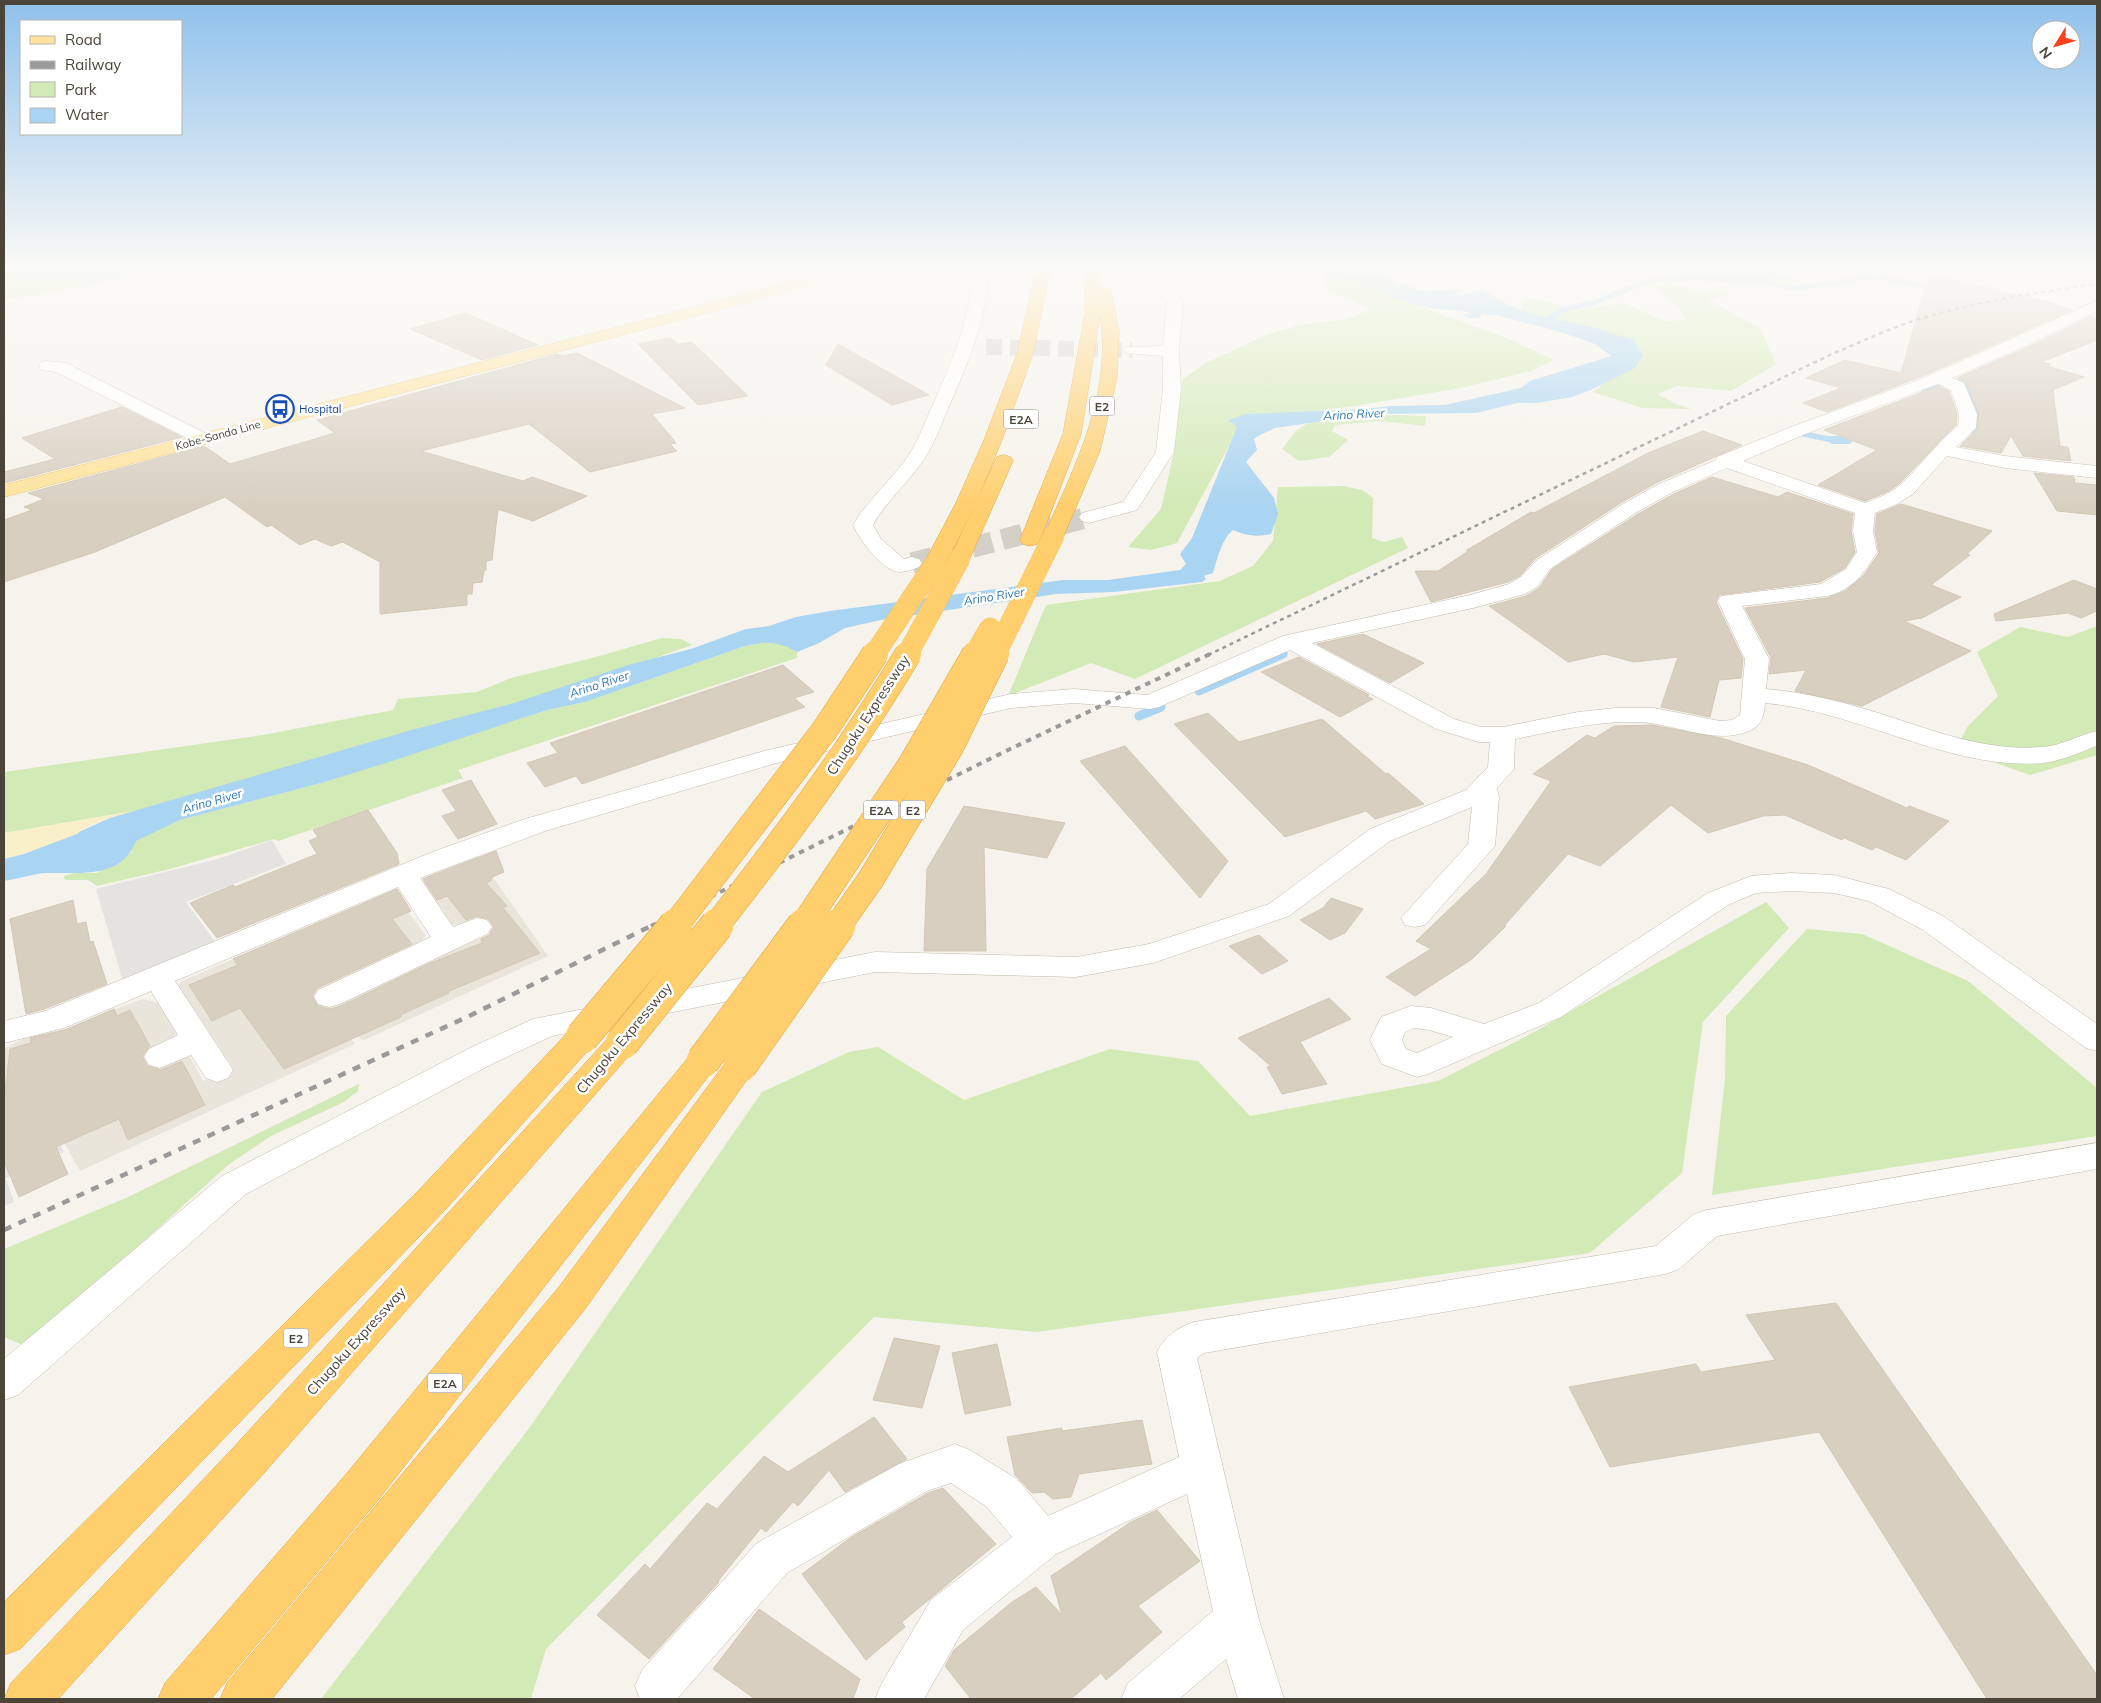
<svg xmlns="http://www.w3.org/2000/svg" width="2101" height="1703" font-family="Mulish,sans-serif">
	<style>
		.residential { fill: #eae5da }
		.green { fill: #d2eab5 }
		.sand { fill: #f9efc9 }
		.parking { fill: #e5e3e0 }
		.water { fill: #a9d4f2 }
		.lines { fill: none; stroke-linecap: round; stroke-linejoin: round }
		.stream-far2 { stroke: #a9d4f2; stroke-width: 5.5 }
		.stream-far1 { stroke: #a9d4f2; stroke-width: 8 }
		.stream { stroke: #a9d4f2; stroke-width: 9 }
		.building { fill: #d8cfc1; stroke: #d3c7b4 }
		.minor-tunnel-far1 { stroke: #d4d0c8; stroke-width: 16; stroke-dasharray: 16 8; stroke-linecap: butt }
		.minor-tunnel { stroke: #d4d0c8; stroke-width: 21; stroke-dasharray: 21 10; stroke-linecap: butt }
		.minor-casing { stroke: #c2bbae; stroke-width: 1 }
		.primary-casing { stroke: #e6c16a; stroke-width: 1 }
		.motorway-casing { stroke: #e0a43c; stroke-width: 1 }
		.minor { fill: #fff; fill-rule: evenodd }
		.primary { fill: #ffe39c; fill-rule: evenodd }
		.motorway { fill: #ffcf6e; fill-rule: evenodd }
		.rail-far2 { stroke: #9a9a9a; stroke-width: 2.5; stroke-dasharray: 4 4; stroke-linecap: butt }
		.rail-far1 { stroke: #9a9a9a; stroke-width: 4; stroke-dasharray: 5.5 5.5; stroke-linecap: butt }
		.rail { stroke: #9a9a9a; stroke-width: 4.5; stroke-dasharray: 8 8; stroke-linecap: butt }
		.motorway-bridge-far2-casing { stroke: #e0a43c; stroke-width: 21; stroke-linecap: butt }
		.motorway-bridge-far1-casing { stroke: #e0a43c; stroke-width: 27; stroke-linecap: butt }
		.motorway-bridge-casing { stroke: #e0a43c; stroke-width: 34; stroke-linecap: butt }
		.motorway-bridge-far2 { stroke: #ffcf6e; stroke-width: 21 }
		.motorway-bridge-far1 { stroke: #ffcf6e; stroke-width: 26 }
		.motorway-bridge { stroke: #ffcf6e; stroke-width: 33 }
		.labels { text-anchor: middle; dominant-baseline: central; stroke-width: 5; stroke-linejoin: round; paint-order: stroke }
		.far-transit-label { font-size: 11px; fill: #164399; stroke: #fff; text-anchor: start }
		.far-street-label { font-size: 11px; fill: #4b4439; stroke: #fff }
		.shield { fill: #fff; stroke: #817c74; stroke-width: 1 }
		.shield-label { font-size: 12px; font-weight: bold; fill: #4b4439 }
		.far-water-label { font-size: 12px; font-style: italic; fill: #2e7ab2; stroke: #fff }
		.street-label { font-size: 14px; fill: #4b4439; stroke: #fff }
	</style>
	<rect width="100%" height="100%" fill="#f6f3ec"/>
	<g class="residential">
		<polygon points="477,854 548,956 362,1041 335,1001 490,934 478,919 464,925 445,924 421,883 431,872"/>
		<polygon points="385,894 397,896 426,936 415,948 321,993 355,1044 80,1171 57,1130 4,1150 4,1049 24,1038 69,1028 142,999 163,1004 177,1032 169,1044 173,1056 190,1057 203,1081 233,1068 178,986 182,981"/>
	</g>
	<g class="green">
		<polygon points="4,271 168,271 4,300"/>
		<polygon points="1324,271 1341,272 1364,286 1412,298 1421,307 1504,337 1554,360 1531,371 1461,388 1355,406 1265,417 1229,446 1177,543 1151,550 1128,547 1161,509 1173,456 1182,380 1206,363 1268,334 1300,325 1346,319 1371,309 1329,291 1323,276"/>
		<polygon points="1693,271 1768,271 1794,278 1794,282 1791,284 1732,283 1691,274"/>
		<polygon points="1670,283 1694,291 1720,289 1732,295 1708,300 1760,328 1776,364 1731,391 1677,386 1658,394 1674,403 1691,409 1642,408 1593,392 1639,356 1520,315 1524,298 1543,300 1576,310 1623,303 1666,321 1687,320 1673,302 1653,288"/>
		<polygon points="1393,415 1426,416 1425,426 1380,421 1335,425 1332,431 1348,440 1329,457 1299,461 1282,449 1296,431 1314,419"/>
		<polygon points="1344,486 1362,490 1373,498 1372,538 1384,542 1402,537 1408,548 1135,679 1091,663 1008,696 1046,605 1220,581 1253,566 1273,541 1278,487"/>
		<polygon points="2097,626 2097,755 2030,775 1955,749 1968,726 1998,696 1977,652 2020,627 2068,637"/>
		<polygon points="662,638 681,639 692,645 530,702 146,809 4,833 4,772 263,735 393,710 398,699 477,692 511,678 596,657"/>
		<polygon points="762,642 784,644 797,652 797,658 458,770 463,778 278,841 274,839 170,869 97,886 88,880 65,880 64,876 75,873 97,873 116,864 131,852 135,841 180,820 321,783 547,710 585,702 742,647"/>
		<polygon points="1766,902 1789,928 1703,1022 1682,1173 1590,1253 1037,1332 874,1317 546,1649 531,1699 321,1699 530,1427 762,1092 849,1052 878,1047 964,1100 1110,1049 1198,1061 1250,1116 1438,1081 1525,1037"/>
		<polygon points="1807,929 1862,934 1968,981 2097,1088 2097,1136 1712,1195 1725,1079 1726,1016"/>
		<polygon points="359,1084 358,1091 344,1102 271,1136 228,1165 27,1347 4,1337 4,1249 126,1198"/>
	</g>
	<path class="sand" d="M146,809C126,814 93,820 77,834L24,854L4,859V833Z"/>
	<g class="parking">
		<polygon points="272,840 286,864 186,902 217,944 124,985 96,889 218,859"/>
		<polygon points="54,1131 64,1152 6,1178 14,1202 4,1206 4,1151"/>
	</g>
	<path class="water" d="M1338,271H1374L1398,283L1423,291L1464,289L1465,291L1457,293L1461,295L1483,289C1514,313 1542,316 1579,324C1597,328 1616,335 1634,340L1643,355L1635,368L1591,390L1572,397L1537,403H1517L1476,413L1371,414L1275,428L1262,434L1254,439L1257,450L1246,462L1274,498L1278,514L1271,534C1256,537 1247,536 1233,530C1222,539 1217,559 1213,573L1204,576L1206,579L1202,582L1114,592L1056,594L881,620L845,628L819,643L797,652C777,640 764,641 742,647L585,702L547,710L386,763L321,783L180,820L136,841C121,880 79,872 45,873C32,874 17,879 4,881V859L24,854L77,834L81,831L110,818L408,731L514,703L628,665L691,649L746,629L769,626L796,617L830,611L1063,580H1108L1180,570L1186,564L1180,554L1192,538L1237,427L1228,420L1246,414L1364,409L1391,406L1445,405L1521,388L1530,381L1611,356L1595,344L1560,332L1495,315L1482,314L1479,318H1468L1462,315L1471,313C1456,309 1440,310 1425,307C1397,301 1363,285 1338,271Z"/>
	<g class="lines">
		<g class="stream-far2">
			<polyline points="2094,271 2097,273"/>
			<polyline points="1544,322 1561,310 1596,302 1648,281 1684,278 1762,281 1793,288 1839,283 1857,278 1876,276 1939,290"/>
			<path d="M1953,381L1966,385C1976,401 1979,414 1975,432"/>
			<polyline points="1924,392 1949,378"/>
			<polyline points="1803,434 1834,440 1865,437"/>
		</g>
		<g class="stream-far1">
			<polyline points="1833,440 1848,440"/>
			<polyline points="1280,655 1283,654"/>
		</g>
		<g class="stream">
			<polyline points="1199,691 1283,654"/>
			<polyline points="1139,716 1161,707"/>
		</g>
	</g>
	<g class="building">
		<polygon points="1929,274 2049,302 2072,310 1920,377 1827,412 1803,403 1841,388 1806,378 1845,360 1901,373"/>
		<polygon points="466,313 538,345 482,360 410,329"/>
		<polygon points="2091,316 2097,319 2097,340 2041,362 2050,364 2047,366 2084,377 2053,390 2060,446 2068,447 2071,461 2023,456 2011,436 2001,453 1960,446 1977,429 1979,414 1966,382 1957,378 2024,349"/>
		<polygon points="670,338 678,344 692,342 748,396 698,405 638,344"/>
		<polygon points="838,344 929,395 892,405 826,365"/>
		<polygon points="577,353 685,408 652,414 676,443 670,444 677,451 590,472 529,424 421,451 523,481 532,477 587,496 533,521 498,509 492,560 486,561 486,570 484,571 482,582 473,583 472,594 467,594 467,605 380,614 380,562 343,542 331,546 315,539 300,545 271,525 267,527 225,497 95,552 4,582 4,520 32,510 24,507 44,499 28,493 204,446 230,464 335,433 317,420 557,354 563,356"/>
		<polygon points="1938,386 1949,391 1957,414 1956,425 1899,484 1887,492 1865,501 1818,485 1877,450 1824,430"/>
		<polygon points="122,407 182,437 4,483 4,472 55,459 22,438"/>
		<polygon points="1703,431 1742,445 1658,482 1622,502 1536,558 1520,576 1508,582 1431,602 1415,571 1438,571 1467,552 1467,550 1531,512 1534,513 1648,453"/>
		<polygon points="2034,473 2074,477 2075,483 2097,485 2097,515 2057,511"/>
		<polygon points="1712,477 1778,497 1787,492 1853,514 1851,531 1855,552 1845,568 1820,582 1719,595 1716,602 1743,659 1741,678 1719,680 1710,717 1661,707 1678,657 1634,662 1604,654 1568,662 1489,606 1526,596 1539,588 1552,569 1638,514 1674,494"/>
		<polygon points="1901,504 1992,531 1967,554 1970,555 1931,585 1961,597 1922,618 1904,621 1971,651 1862,706 1795,691 1806,670 1769,674 1771,658 1745,608 1827,598 1845,591 1864,575 1879,553 1875,531 1877,514"/>
		<polygon points="2074,580 2097,589 2097,611 2081,618 2068,613 1996,621 1994,614"/>
		<polygon points="1363,634 1424,663 1390,683 1317,644"/>
		<polygon points="1299,657 1369,695 1366,696 1373,699 1340,717 1261,672"/>
		<polygon points="783,665 814,692 794,698 805,707 582,784 576,776 545,787 527,763 558,753 550,743"/>
		<polygon points="1208,713 1239,742 1322,719 1386,774 1388,773 1424,804 1375,819 1366,811 1285,837 1174,724"/>
		<polygon points="1652,725 1721,738 1808,765 1907,808 1909,806 1949,821 1906,860 1876,847 1872,850 1844,838 1842,840 1785,815 1763,816 1708,833 1671,805 1600,866 1568,854 1504,926 1506,926 1472,959 1415,996 1386,977 1431,949 1416,941 1486,874 1551,781 1533,774 1587,735 1595,738 1614,726"/>
		<polygon points="1125,746 1228,861 1200,898 1080,761"/>
		<polygon points="471,780 497,824 458,839 442,816 456,811 442,790"/>
		<polygon points="964,806 1065,823 1047,858 984,847 986,951 924,951 927,869"/>
		<polygon points="368,810 397,853 399,864 217,938 190,903 233,885 235,887 317,854 309,841 318,837 313,830"/>
		<polygon points="496,851 504,872 490,878 492,880 486,883 507,906 503,908 540,953 447,992 449,993 400,1015 401,1017 284,1069 240,1008 212,1021 189,985 238,965 233,959 397,889 411,911 392,919 412,944 317,988 312,996 318,1006 329,1009 341,1006 428,964 482,943 481,939 489,935 494,927 489,919 477,916 466,920 447,896 437,900 423,879"/>
		<polygon points="1331,898 1363,909 1345,933 1330,940 1300,920 1323,908"/>
		<polygon points="73,900 77,924 86,922 90,942 93,941 107,984 44,1009 26,1014 10,919"/>
		<polygon points="1259,935 1288,961 1262,974 1229,946"/>
		<polygon points="1329,998 1351,1019 1300,1042 1327,1084 1282,1094 1267,1067 1271,1066 1238,1038"/>
		<polygon points="114,1009 117,1016 130,1010 150,1046 142,1056 147,1066 161,1070 182,1061 205,1105 128,1140 119,1119 56,1147 68,1174 19,1197 4,1161 4,1100 10,1049 31,1043 30,1038 65,1030"/>
		<polygon points="1836,1303 2097,1675 2097,1699 1987,1699 1819,1432 1610,1467 1569,1387 1696,1364 1701,1372 1775,1360 1746,1315"/>
		<polygon points="894,1338 940,1346 922,1408 873,1400"/>
		<polygon points="997,1344 1011,1405 965,1414 952,1353"/>
		<polygon points="874,1417 907,1459 845,1492 829,1470 798,1506 793,1502 766,1532 761,1528 718,1581 719,1582 649,1659 597,1615 645,1564 650,1569 707,1503 717,1509 764,1456 788,1472"/>
		<polygon points="1142,1420 1152,1464 1079,1474 1071,1497 1053,1499 1044,1492 1032,1493 1015,1475 1007,1437 1062,1428 1062,1431"/>
		<polygon points="943,1488 996,1544 902,1622 905,1627 866,1660 802,1574 850,1538 928,1493"/>
		<polygon points="1157,1510 1200,1561 1138,1606 1162,1632 1106,1680 1101,1673 1071,1699 971,1699 945,1666 954,1650 1012,1602 1036,1587 1062,1615 1051,1576 1131,1522"/>
		<polygon points="759,1609 860,1679 853,1699 755,1699 713,1669"/>
	</g>
	<g class="lines">
		<polyline class="minor-tunnel-far1" points="986,347 1132,350"/>
		<polyline class="minor-tunnel" points="912,563 1089,517"/>
		<defs>
			<g id="minor">
				<path d="M974,271H988C987,321 966,368 946,413C940,429 934,444 925,458C909,482 887,500 873,525L881,539L904,559L912,557L919,559L922,563L919,567C914,569 906,572 900,572C883,572 859,539 853,525C869,498 893,479 910,453C920,437 926,419 934,402C953,359 970,318 974,271Z"/>
				<polygon points="1146,271 1160,271 1162,277 1183,301 1179,351 1181,389 1174,452 1137,510 1089,523 1082,521 1079,517 1082,513 1123,502 1156,452 1163,389 1163,356 1126,353 1124,350 1126,347 1163,346 1167,302 1150,281"/>
				<path d="M2097,301V311L2023,347L1952,378L1964,383L1977,414L1976,428L1956,447L2005,456L2097,466V478L2005,468L1947,456L1913,494L1897,504L1875,513L1873,531L1877,552C1864,573 1853,590 1827,596L1742,606L1769,659L1766,689C1803,692 1840,701 1875,712C1930,729 1983,752 2042,747C2061,746 2079,735 2097,731V746C2080,752 2062,761 2043,763C1950,771 1859,711 1765,703C1764,715 1762,726 1749,731C1713,746 1673,722 1636,722C1596,721 1555,731 1515,739L1514,769L1497,788L1499,797L1495,846L1425,925L1415,927L1405,925L1401,918L1468,844L1472,807L1390,841L1289,916L1153,963L1076,977L875,972L552,1036L496,1062L246,1194L18,1395L4,1400V1359L222,1176L474,1046L533,1019L875,952L1076,957L1149,944L1269,904L1370,829L1466,790L1488,767L1490,742H1479L1436,729L1290,650L1159,707L1150,709L1074,703L1011,708L780,762L545,831L420,878L453,927L477,918L487,920L492,927L487,934L340,1004L329,1007L318,1004L314,997L318,990L431,937L398,887L175,981L233,1070L228,1078L217,1082L206,1078L191,1055L160,1068L149,1065L144,1057L149,1049L178,1035L151,991L64,1028L4,1043V1021L45,1011L435,851L525,819L764,751L1011,694L1074,689L1147,695L1283,636L1470,595L1509,584L1521,577L1537,560L1623,504L1659,484L1716,460L1717,457L1791,427L1921,379ZM1938,384L1951,390L1959,414L1958,426C1936,443 1921,466 1900,485C1890,494 1877,498 1865,503L1743,461L1803,435ZM1727,468L1855,513L1853,531L1857,552L1846,569L1821,584L1721,596L1718,601L1745,659L1740,715L1732,720L1720,721L1654,708H1616L1578,712L1503,727H1481L1454,719L1312,643L1473,608L1525,594L1537,587L1551,568L1637,512L1673,492Z"/>
				<polygon points="47,361 66,363 209,435 212,439 209,443 203,444 197,443 56,372 41,370 39,366 41,362"/>
				<path d="M1791,873L1834,875L1889,889L1943,916L2097,1024V1051L2086,1048L1923,930L1869,901L1834,893L1791,891L1756,893L1728,905L1561,1017L1428,1074L1417,1077L1382,1064L1370,1040L1381,1017L1411,1006L1431,1008L1484,1024L1539,1003L1708,893L1751,876ZM1414,1028L1429,1030L1453,1037L1417,1053L1406,1049L1402,1040L1405,1032Z"/>
				<path d="M2097,1143V1169L1717,1236L1679,1269L1666,1274L1204,1353L1197,1358L1259,1620L1284,1699H1238L1226,1659L1179,1699H1121L1128,1683L1213,1611L1187,1494L1056,1554L963,1630L924,1699H875L882,1683L931,1600L1012,1537L987,1507L951,1483L927,1491L787,1573L677,1699H640L635,1686L642,1670L757,1543L899,1464L955,1444L970,1450L1017,1479L1048,1516L1179,1457L1157,1352C1165,1336 1177,1328 1194,1322L1656,1246L1694,1214L1707,1210Z"/>
			</g>
			<polygon id="primary" points="823,271 845,271 843,274 744,303 4,497 4,485 734,297"/>
			<g id="motorway">
				<polygon points="1036,271 1050,271 1033,354 1002,440 976,503 945,565 941,569 934,571 927,569 923,565 956,503 984,440 1017,354"/>
				<path d="M1085,271H1099L1100,288H1109L1111,291L1119,332L1117,377L1100,451L1064,535L1061,539L1054,541L1047,539L1044,535C1075,467 1113,392 1100,315L1081,434L1040,540L1037,544L1030,546L1023,544L1020,540L1063,434L1085,313Z"/>
				<polygon points="1004,455 1011,457 1013,461 970,558 967,562 960,564 953,562 950,558 995,461 997,457"/>
				<polygon points="582,1026 593,1029 598,1037 593,1045 445,1210 20,1649 4,1655 4,1602 419,1190 571,1029"/>
				<polygon points="622,1032 633,1035 638,1043 633,1051 264,1473 58,1699 4,1699 11,1683 234,1447 611,1035"/>
				<polygon points="703,1050 714,1053 719,1061 714,1069 378,1500 211,1699 158,1699 165,1683 348,1472 692,1053"/>
				<polygon points="740,1055 751,1058 756,1066 751,1074 585,1309 272,1699 220,1699 227,1683 559,1287 729,1058"/>
			</g>
		</defs>
		<use href="#minor" class="minor-casing"/>
		<use href="#primary" class="primary-casing"/>
		<use href="#motorway" class="motorway-casing"/>
		<use href="#minor" class="minor"/>
		<use href="#primary" class="primary"/>
		<use href="#motorway" class="motorway"/>
		<path class="rail-far2" d="M1208,655L1834,353C1861,342 1888,329 1916,320C1975,302 2036,292 2097,284"/>
		<polyline class="rail-far1" points="651,926 1006,751 1210,654"/>
		<polyline class="rail" points="4,1230 467,1017 653,925"/>
		<defs>
			<g id="motorway-bridge-far2">
				<polyline points="874,655 934,565"/>
				<polyline points="907,655 960,558"/>
				<polyline points="974,655 990,628"/>
				<polyline points="995,655 1054,535"/>
			</g>
			<g id="motorway-bridge-far1">
				<polyline points="675,926 824,731 875,654"/>
				<path d="M716,926C784,839 851,750 908,654"/>
				<polyline points="803,926 912,763 975,654"/>
				<polyline points="838,926 871,879 951,746 996,654"/>
			</g>
			<g id="motorway-bridge">
				<polyline points="582,1037 676,925"/>
				<polyline points="622,1043 717,925"/>
				<polyline points="703,1061 804,925"/>
				<polyline points="740,1066 839,925"/>
			</g>
		</defs>
		<use href="#motorway-bridge-far2" class="motorway-bridge-far2-casing"/>
		<use href="#motorway-bridge-far1" class="motorway-bridge-far1-casing"/>
		<use href="#motorway-bridge" class="motorway-bridge-casing"/>
		<use href="#motorway-bridge-far2" class="motorway-bridge-far2"/>
		<use href="#motorway-bridge-far1" class="motorway-bridge-far1"/>
		<use href="#motorway-bridge" class="motorway-bridge"/>
	</g>
	<linearGradient id="sky" x2="0" y2="1"><stop stop-color="#8fc1ec"/><stop offset="0.53" stop-color="#fbfaf6"/><stop offset="1" stop-color="#fbfaf6" stop-opacity="0"/></linearGradient>
	<rect width="2101" height="509" fill="url(#sky)"/>
	<defs>
		<symbol id="bus-ring" viewBox="-11 -11 22 22"><circle r="9.5" fill="#fff" stroke="#1a4fb4" stroke-width="1.5"/><path d="M-5-6H5V4H4V6H2V4H-2V6H-4V4H-5ZM-3.5-4V0h7V-4ZM-3.5 1.2v1.5H-2V1.2ZM2 1.2v1.5H3.5V1.2Z" fill="#1a4fb4"/></symbol>
	</defs>
	<g fill-rule="evenodd">
		<use href="#bus-ring" x="264" y="393" width="32" height="32"/>
	</g>
	<g class="labels">
		<g class="far-transit-label">
			<text x="299" y="409">Hospital</text>
		</g>
		<g class="far-street-label">
			<text transform="translate(218 435) rotate(-15)">Kobe-Sanda Line</text>
		</g>
		<g class="shield">
			<rect x="1089.5" y="396.5" width="25" height="19" rx="4"/>
			<rect x="1003.5" y="409.5" width="35" height="19" rx="4"/>
			<rect x="863.5" y="800.5" width="35" height="19" rx="4"/>
			<rect x="900.5" y="800.5" width="25" height="19" rx="4"/>
			<rect x="283.5" y="1328.5" width="25" height="19" rx="4"/>
			<rect x="427.5" y="1373.5" width="35" height="19" rx="4"/>
		</g>
		<g class="shield-label">
			<text x="1102" y="406">E2</text>
			<text x="1021" y="419">E2A</text>
			<text x="881" y="810">E2A</text>
			<text x="913" y="810">E2</text>
			<text x="296" y="1338">E2</text>
			<text x="445" y="1383">E2A</text>
		</g>
		<g class="far-water-label">
			<text transform="translate(1354 414) rotate(-3)">Arino River</text>
			<text transform="translate(994 596) rotate(-9)">Arino River</text>
			<text transform="translate(599 684) rotate(-18)">Arino River</text>
			<text transform="translate(212 801) rotate(-16)">Arino River</text>
		</g>
		<g class="street-label">
			<text transform="translate(868 715) rotate(-57)">Chugoku Expressway</text>
			<text transform="translate(624 1038) rotate(-50)">Chugoku Expressway</text>
			<text transform="translate(356 1341) rotate(-48)">Chugoku Expressway</text>
		</g>
	</g>
	<rect width="2101" height="1703" fill="none" stroke="#4b4439" stroke-width="10"/>
	<rect x="20" y="20" width="162" height="115" fill="#ffffff" stroke="#b7b4b0"/>
	<rect x="30" y="36" width="25" height="8" fill="#ffe39c" stroke="#b7b4b0"/>
	<text x="65" y="45" font-size="15" fill="#4b4439">Road</text>
	<rect x="30" y="61" width="25" height="8" fill="#9a9a9a" stroke="#b7b4b0"/>
	<text x="65" y="70" font-size="15" fill="#4b4439">Railway</text>
	<rect x="30" y="82" width="25" height="15" fill="#d2eab5" stroke="#b7b4b0"/>
	<text x="65" y="95" font-size="15" fill="#4b4439">Park</text>
	<rect x="30" y="108" width="25" height="15" fill="#a9d4f2" stroke="#b7b4b0"/>
	<text x="65" y="120" font-size="15" fill="#4b4439">Water</text>
	<g transform="translate(2056 45) rotate(233)"><circle r="24" fill="#ffffff" stroke="#b7b4b0"/>
	<path d="M0-4L9 19L0 12L-9 19Z" fill="#fc3f1d"/>
	<text y="-8" font-size="14" font-weight="bold" text-anchor="middle" fill="#4b4439">N</text>
	</g>
</svg>
